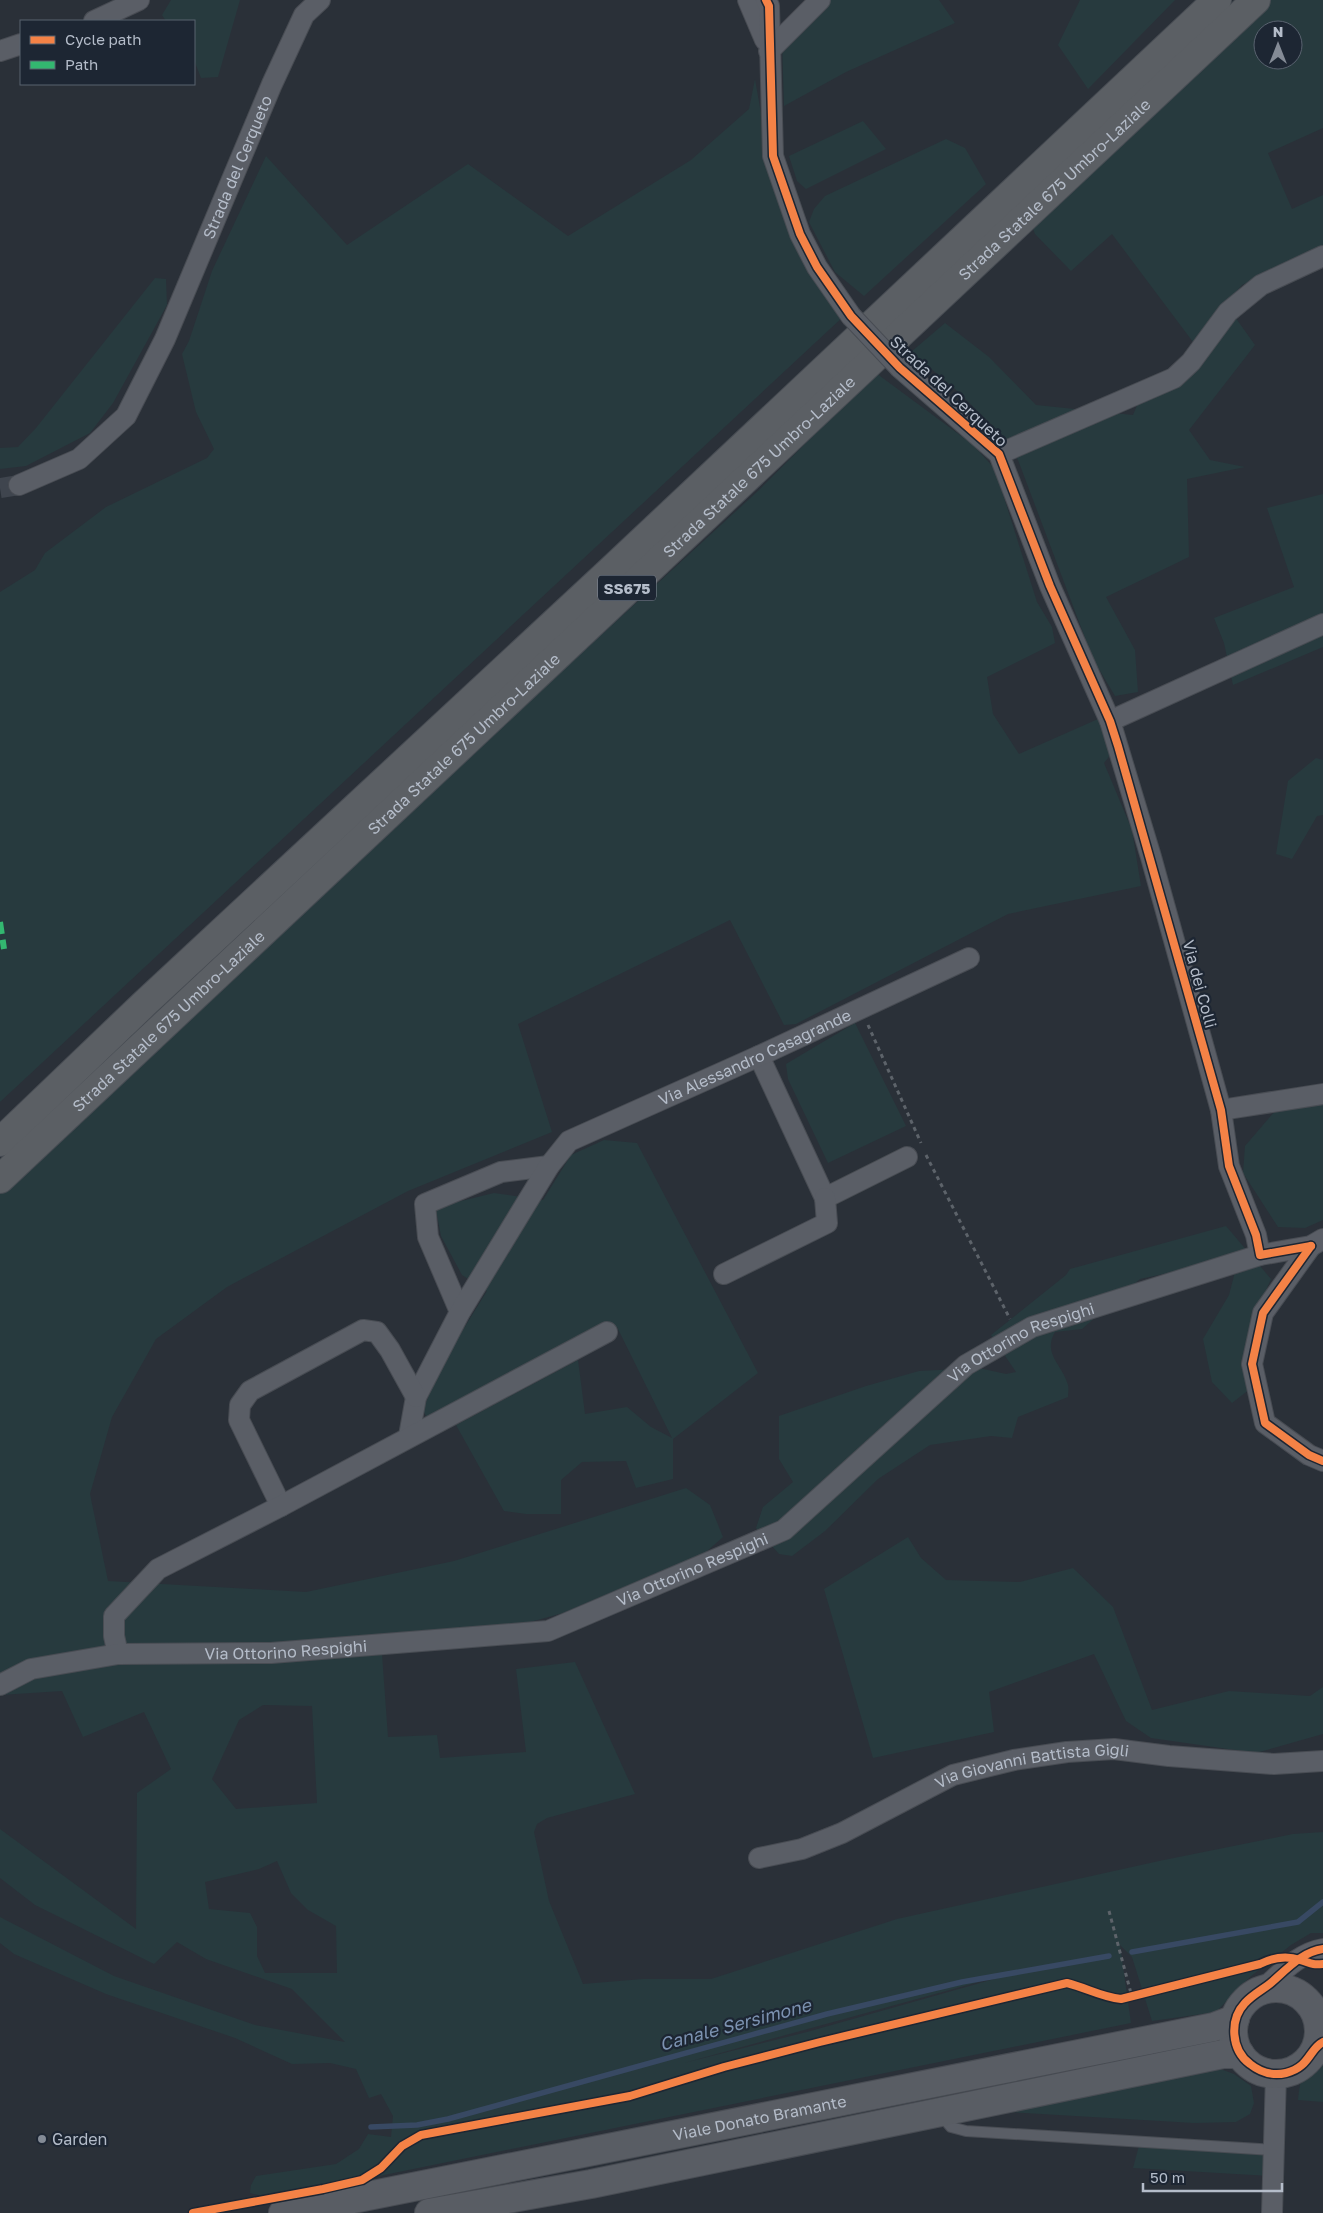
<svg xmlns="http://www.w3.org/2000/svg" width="1323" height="2213" font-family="'Golos Text',sans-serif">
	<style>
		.green { fill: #273a3e; fill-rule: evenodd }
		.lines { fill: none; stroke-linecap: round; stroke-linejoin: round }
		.stream { stroke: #384963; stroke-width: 5.5 }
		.minor-tunnel { stroke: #3f454e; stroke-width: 20; stroke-dasharray: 20 10; stroke-linecap: butt }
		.service-casing { stroke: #484c53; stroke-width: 12 }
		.minor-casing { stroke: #484c53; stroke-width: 22 }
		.secondary-casing { stroke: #484c53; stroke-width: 30 }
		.trunk-casing { stroke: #474c53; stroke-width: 30 }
		.path { stroke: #5d636a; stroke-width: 3; stroke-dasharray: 4 4; stroke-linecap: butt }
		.service { stroke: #5a5e66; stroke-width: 10 }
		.minor { stroke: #5a5e66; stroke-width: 20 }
		.secondary { stroke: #595d64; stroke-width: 28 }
		.trunk { stroke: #5b5f64; stroke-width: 28 }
		.minor-bridge-casing { stroke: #484c53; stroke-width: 22; stroke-linecap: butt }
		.minor-bridge { stroke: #5a5e66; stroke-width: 20 }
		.quiet { stroke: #33b770; stroke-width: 6; stroke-dasharray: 12 6; stroke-linecap: butt }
		.cycleway-casing { stroke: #1d2633; stroke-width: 11 }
		.cycleway { stroke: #f48246; stroke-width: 8 }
		.poi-dot { fill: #848b96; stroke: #1d2633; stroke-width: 2 }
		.labels { text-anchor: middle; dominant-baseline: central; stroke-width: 4.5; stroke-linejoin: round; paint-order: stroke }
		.shield { fill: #1d2633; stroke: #878f9c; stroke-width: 1 }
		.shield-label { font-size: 15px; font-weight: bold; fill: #b4bcc9 }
		.street-label { font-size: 16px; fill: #b4bcc9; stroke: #1d2633 }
		.poi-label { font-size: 16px; fill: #b4bcc9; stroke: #1d2633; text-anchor: start }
		.water-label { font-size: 18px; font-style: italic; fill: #7c92b1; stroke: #1d2633 }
	</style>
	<rect width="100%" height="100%" fill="#2a3038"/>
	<g class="green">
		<polygon points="171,0 240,0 218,77 201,78 194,60 194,21 166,21 162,15"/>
		<polygon points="826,0 939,0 955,23 846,72 784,106 782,42"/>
		<polygon points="1080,0 1175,0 1088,89 1058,45"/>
		<path d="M1267,0H1323V128L1268,153L1292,209L1323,195V247L1242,285L1193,342L1112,234L1071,271L1035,234L1032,226ZM1263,30H1293V60H1263Z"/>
		<polygon points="755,79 771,171 845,315 0,1102 0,592 35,570 45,553 106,507 207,458 214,449 196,412 182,354 189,341 212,271 266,156 347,245 468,164 568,236 691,160 749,109"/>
		<polygon points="863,121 886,149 806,189 797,181 789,156"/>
		<polygon points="946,139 965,148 986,184 864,296 835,272 809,222 814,209 825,196"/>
		<polygon points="155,278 166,279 167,305 113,403 90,433 26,466 0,469 0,448 18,447 36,428"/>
		<polygon points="1235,317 1255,345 1189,430 1210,460 1245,467 1187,479 1189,557 1106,597 1135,650 1138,692 1115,696 1093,659 1018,460 993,426 953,387 911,352 945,323 989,357 1036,405 1133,415 1138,403"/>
		<path d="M876,373L972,444L995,469L1037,602L1052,627L1055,643L987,677L993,714L1019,754L1098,719L1111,754L1104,763L1132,830L1141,886L1008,914L796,1024L784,1025L730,920L518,1024L552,1132L408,1191L227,1287L156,1339L112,1417L90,1494L108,1581L306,1592L454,1561L686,1488L710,1505L723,1537L706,1552L563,1613L523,1624L382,1654L388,1737L437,1735L440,1758L526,1752L516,1669L575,1662L635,1794L547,1818L537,1824L534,1832L549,1901L583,1984L643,1979H711L897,1919L1159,1861L1293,1834L1323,1832V1933H1311L1291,1945L1250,1977L1216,2012L1152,2021L1132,1957L1120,1945L1131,2023L379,2176L267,2197L250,2193L251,2185L256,2176L336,2164L359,2149L368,2134L391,2137L393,2116L381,2094L369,2098L356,2069L330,2063L292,2064L235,2038L106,1994L14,1954L0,1943V1917L114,1976L255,2025L345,2042L292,1989L206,1959L177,1942L154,1964L35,1905L0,1878V1829L136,1929L137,1793L171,1769L144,1712L83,1737L62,1691L0,1695V1190L392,831L498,730L759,490ZM263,1705L312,1706L317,1803L236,1809L212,1779L239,1720ZM277,1861L291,1893L308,1910L336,1926L337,1973H265L257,1956V1927L250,1913L209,1909L205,1882L259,1869ZM1037,1967L807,2032L684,2063L1037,1966Z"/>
		<polygon points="1323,494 1323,647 1233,685 1224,643 1214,618 1294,587 1267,508"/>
		<polygon points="1316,758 1323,760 1323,815 1317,816 1292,859 1276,854 1288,781"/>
		<polygon points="855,1023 906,1126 828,1163 788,1079 786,1064"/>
		<polygon points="1323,1102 1323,1220 1305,1228 1278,1227 1243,1173 1245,1146 1275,1111"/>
		<polygon points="604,1140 637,1143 758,1373 673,1439 673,1479 636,1488 626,1461 582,1462 561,1480 561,1514 526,1514 504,1511 456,1425 578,1360 585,1414 627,1407 651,1427 672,1438 617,1327 604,1324 427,1418 423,1410 441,1365 487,1291 462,1275 441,1236 436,1210 453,1203 494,1193 543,1200 571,1155"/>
		<path d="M1226,1226L1271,1279L1252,1322L1250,1389L1232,1403L1212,1382L1203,1339L1229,1295L1235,1272L1201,1266L1140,1279L1082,1329L1055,1332C1042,1354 1063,1365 1068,1385C1069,1388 1068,1394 1068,1397L1018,1417L1012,1438L991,1436L930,1445L878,1479L825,1531L792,1556L779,1554L756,1528L763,1507L793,1482L779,1459V1416L866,1386L919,1371L979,1368L1006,1374L1016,1372L991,1335L1066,1275L1070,1269Z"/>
		<polygon points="908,1537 921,1558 946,1580 1020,1582 1073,1568 1113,1607 1152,1710 1229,1691 1310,1696 1323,1687 1323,1734 1256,1753 1151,1738 1126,1721 1094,1654 989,1692 994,1732 873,1758 824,1589"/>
		<path d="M1323,2055V2102L1298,2100C1300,2079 1303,2066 1323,2055Z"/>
		<polygon points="1212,2066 1234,2074 1251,2086 1254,2103 1250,2114 1236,2122 1194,2123 1009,2112"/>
		<polygon points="1140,2142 1270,2156 1270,2176 1133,2168"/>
	</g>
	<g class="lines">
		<g class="stream">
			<polyline points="1132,1952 1298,1922 1323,1902"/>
			<polyline points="371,2127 417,2125 448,2119 827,2014 962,1982 1109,1956"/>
		</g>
		<polyline class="minor-tunnel" points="0,488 19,485"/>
		<defs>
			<polyline id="service" points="940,2114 951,2127 966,2131 1274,2150"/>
			<g id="minor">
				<polyline points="748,0 765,40"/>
				<polyline points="766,0 769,6 773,156 800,234 817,267 851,316"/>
				<polyline points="94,21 139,0"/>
				<polyline points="0,51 21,44"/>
				<polyline points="769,51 820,0"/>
				<polyline points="900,368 999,454 1050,586 1110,721 1151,857 1221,1110 1229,1166 1256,1235 1260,1255"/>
				<polyline points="999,454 1174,378 1191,362 1228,312 1261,285 1323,256"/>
				<path id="s1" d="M19,485L79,459L126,416L165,339L272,84L304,15L320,0"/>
				<polyline points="1110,721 1323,624"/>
				<polyline points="759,1056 825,1198 907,1157"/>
				<polyline points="1221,1110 1323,1094"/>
				<polyline points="1311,1246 1263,1313 1252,1364 1265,1423 1309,1455 1323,1461"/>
				<polyline points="724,1274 827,1223 825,1198"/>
				<polyline points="460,1312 428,1237 425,1204 501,1172 549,1166"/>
				<path id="s2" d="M409,1436L416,1397L460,1312L549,1166L569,1141L759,1056L969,958"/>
				<polyline points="281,1506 239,1420 240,1405 250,1391 363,1330 377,1332 390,1350 416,1397"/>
				<polyline points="118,1654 114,1636 114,1616 158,1569 281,1506 607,1332"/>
				<path id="s3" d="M0,1685L31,1669L118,1654L271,1653L548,1631L784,1530L966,1365L1032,1327L1260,1255L1311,1246L1323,1239"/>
				<path id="s4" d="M759,1858L802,1849L842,1833L953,1775L1014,1760L1067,1752L1114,1749L1169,1756L1274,1764L1323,1761"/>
				<path d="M1258,1993C1278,1977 1297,1953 1323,1949"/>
				<polyline points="1272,2213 1276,2074"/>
			</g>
			<g id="secondary">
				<circle cx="1276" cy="2031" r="43"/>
				<path id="s5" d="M283,2213L1214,2027L1235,2019"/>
				<polyline points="429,2213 591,2184 1223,2054 1240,2054"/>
			</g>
			<g id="trunk">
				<polyline points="0,1142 144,1004 610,571 1217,0"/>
				<path id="s6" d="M0,1179L1256,0"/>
			</g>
		</defs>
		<use href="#service" class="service-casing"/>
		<use href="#minor" class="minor-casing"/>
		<use href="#secondary" class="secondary-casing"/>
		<use href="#trunk" class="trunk-casing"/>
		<g class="path">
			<polyline points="868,1025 921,1143"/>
			<polyline points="926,1155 1010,1319"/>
			<polyline points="1109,1911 1132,1997"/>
		</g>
		<use href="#service" class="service"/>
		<use href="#minor" class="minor"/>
		<use href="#secondary" class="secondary"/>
		<use href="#trunk" class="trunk"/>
		<defs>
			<polyline id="minor-bridge" points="851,316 900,368"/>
		</defs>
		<use href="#minor-bridge" class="minor-bridge-casing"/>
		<use href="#minor-bridge" class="minor-bridge"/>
		<polyline class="quiet" points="0,922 4,949"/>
		<defs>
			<g id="cycleway">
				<polyline points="766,0 769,6 773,156 800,234 817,267 851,316 900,368 999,454 1050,586 1110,721 1118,746 1221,1110 1229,1166 1256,1235 1260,1255 1311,1246"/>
				<polyline points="1311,1246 1263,1313 1252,1364 1265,1423 1309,1455 1323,1461"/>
				<path d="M1323,1949C1302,1952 1288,1968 1272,1982C1264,1989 1253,1994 1245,2003C1229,2020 1231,2050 1250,2064C1260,2072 1273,2076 1286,2073C1310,2067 1309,2049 1323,2042"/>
				<path d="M193,2213L323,2189L362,2180L381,2168L402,2146L421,2135L630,2096L724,2067L820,2042L1067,1983C1087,1988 1101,1997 1121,1999L1260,1964C1272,1958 1286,1955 1300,1960C1311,1963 1310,1965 1323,1964"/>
			</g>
		</defs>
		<use href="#cycleway" class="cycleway-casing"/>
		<use href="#cycleway" class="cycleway"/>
	</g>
	<circle class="poi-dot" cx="42" cy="2139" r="5"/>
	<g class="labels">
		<rect class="shield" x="598" y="575.5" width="58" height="25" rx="4"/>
		<g class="shield-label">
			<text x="627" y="588">SS675</text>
		</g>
		<g class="street-label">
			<text stroke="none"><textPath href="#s1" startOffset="402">Strada del Cerqueto</textPath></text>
			<text stroke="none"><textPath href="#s6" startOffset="1446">Strada Statale 675 Umbro-Laziale</textPath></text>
			<text transform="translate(949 391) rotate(43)">Strada del Cerqueto</text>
			<text stroke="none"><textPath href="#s6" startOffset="1041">Strada Statale 675 Umbro-Laziale</textPath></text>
			<text stroke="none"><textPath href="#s6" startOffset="636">Strada Statale 675 Umbro-Laziale</textPath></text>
			<text transform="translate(1200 984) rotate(75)">Via dei Colli</text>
			<text stroke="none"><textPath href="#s6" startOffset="231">Strada Statale 675 Umbro-Laziale</textPath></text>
			<text stroke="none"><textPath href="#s2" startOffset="542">Via Alessandro Casagrande</textPath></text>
			<text stroke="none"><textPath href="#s3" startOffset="1116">Via Ottorino Respighi</textPath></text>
			<text stroke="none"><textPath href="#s3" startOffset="711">Via Ottorino Respighi</textPath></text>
			<text stroke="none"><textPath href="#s3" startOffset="291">Via Ottorino Respighi</textPath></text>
			<text stroke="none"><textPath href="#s4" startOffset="292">Via Giovanni Battista Gigli</textPath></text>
			<text stroke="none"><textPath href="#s5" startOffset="486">Viale Donato Bramante</textPath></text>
		</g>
		<g class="poi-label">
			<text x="52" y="2139">Garden</text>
		</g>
		<g class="water-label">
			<text transform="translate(735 2024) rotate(-15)">Canale Sersimone</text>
		</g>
	</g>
	<rect x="20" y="20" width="175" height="65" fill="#1d2633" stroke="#59626f"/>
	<rect x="30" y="36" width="25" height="8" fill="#f48246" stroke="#59626f"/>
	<text x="65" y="45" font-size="15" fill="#b4bcc9">Cycle path</text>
	<rect x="30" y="61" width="25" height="8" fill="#33b770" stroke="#59626f"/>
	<text x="65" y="70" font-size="15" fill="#b4bcc9">Path</text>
	<g transform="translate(1278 45)"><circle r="24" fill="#1d2633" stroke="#59626f"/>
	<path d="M0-4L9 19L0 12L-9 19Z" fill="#848b96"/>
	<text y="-8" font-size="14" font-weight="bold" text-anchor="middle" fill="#b4bcc9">N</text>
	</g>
	<path d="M1143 2183v8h139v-8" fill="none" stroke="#b4bcc9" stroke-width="2.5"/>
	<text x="1150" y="2183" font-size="15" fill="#b4bcc9" stroke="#1d2633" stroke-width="4" paint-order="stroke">50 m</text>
</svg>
